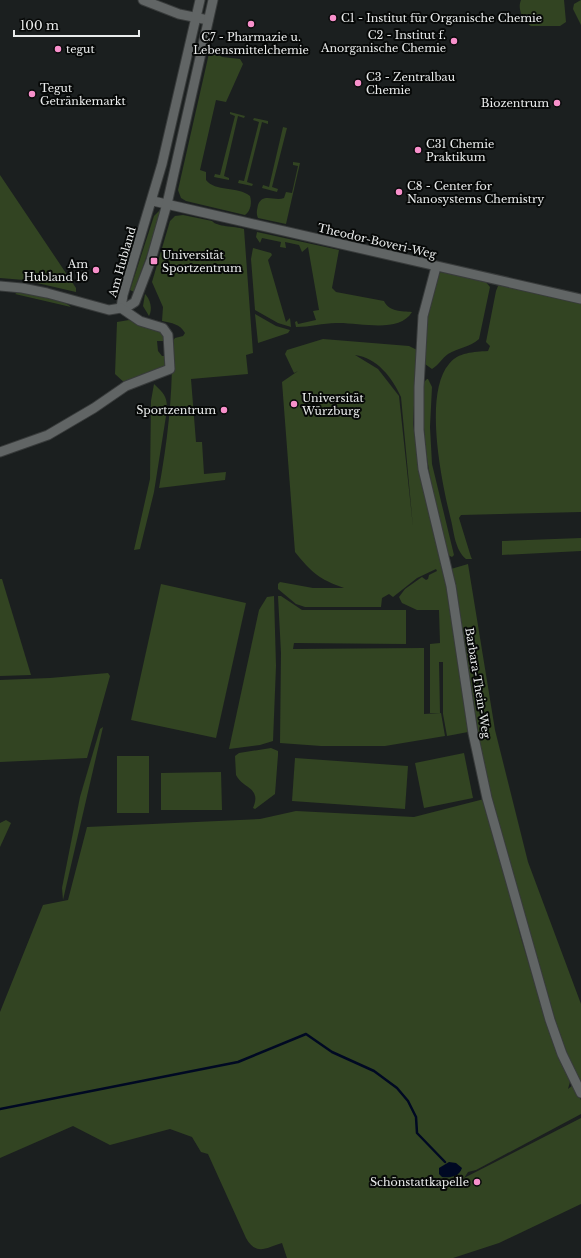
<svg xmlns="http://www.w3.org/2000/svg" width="581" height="1258" font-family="'Libre Baskerville',serif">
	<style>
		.green { fill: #324422; fill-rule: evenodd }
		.water { fill: #000923 }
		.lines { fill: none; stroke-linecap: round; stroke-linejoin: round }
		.stream { stroke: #000923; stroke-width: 2.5 }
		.minor-casing { stroke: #383b3b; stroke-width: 11 }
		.minor { stroke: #616565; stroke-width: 9 }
		.poi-dot { fill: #f890cb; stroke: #070908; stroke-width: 1.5 }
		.labels { text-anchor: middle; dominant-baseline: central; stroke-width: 4; stroke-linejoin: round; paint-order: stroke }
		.poi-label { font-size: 11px; fill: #eaecec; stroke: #070908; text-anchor: start }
		.street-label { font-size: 11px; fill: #eaecec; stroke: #070908 }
	</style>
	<rect width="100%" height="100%" fill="#1b1f1f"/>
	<g class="green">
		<path d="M521,0H564L566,22L560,26H531C523,21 517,9 521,0Z"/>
		<polygon points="581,0 581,25 573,9 574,4"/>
		<path d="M210,49L222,57L240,59L243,64L226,102L216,100L200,170L206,172V180C215,192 238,186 250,196C252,202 251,211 245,215L186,201L181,198L178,190Z"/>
		<polygon points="230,112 245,116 244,118 238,116 224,176 229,178 229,180 214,177 215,174 220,175 235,116 230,114"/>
		<polygon points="254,118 268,121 268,124 262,122 247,182 253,184 252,186 238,183 239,180 244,181 259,122 253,120"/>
		<polygon points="283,127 287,128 272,187 278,189 277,192 262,188 263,185 269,187"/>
		<path d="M293,162L300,163L286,224L258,218C256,213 257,210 258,205C263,192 275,202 284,198L286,192L292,193L298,166L293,165Z"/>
		<polygon points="0,175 76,288 76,292 24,280 0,278"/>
		<polygon points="160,210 155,232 134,292 130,290 154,216"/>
		<path d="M183,215L212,221C217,227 234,226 244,229L253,353L246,355L248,374L191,379L196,442H202L204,474L226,472L225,480L159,488C168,439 173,392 172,342L175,338L183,336L185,333C180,324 172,323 162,321L163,307L152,282L170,221L175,216Z"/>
		<path d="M257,232L339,250L332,288L336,292L384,301C389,312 402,311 412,312C399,334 359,322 336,323C323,323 310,327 296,327L295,322L297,321L298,324L316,320L313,311L319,310L308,247L302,252L299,245L285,242L286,248L280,247L281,242L262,238L260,243L256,237Z"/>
		<polygon points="253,248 271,253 272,255 268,260 286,322 290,318 291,327 278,323 255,310 251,259"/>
		<path d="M441,272L485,281L490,287L479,339C470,347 458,348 448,354C442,358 439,365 432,369L425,364L427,317L438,273Z"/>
		<path d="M502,284L581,303V512L461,515L459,518L471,557L472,559H466C455,550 454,532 451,520C442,484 423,394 449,364C458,352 474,352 488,351L490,346L486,342L496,291L498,286Z"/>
		<path d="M18,292C30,294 64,299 71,307L15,294Z"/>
		<path d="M145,294C150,299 153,309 149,316L143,306Z"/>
		<polygon points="255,314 276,326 290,330 288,333 258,343"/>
		<polygon points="129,320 162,332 165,335 164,341 157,341 158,351 162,356 167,356 167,366 127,385 115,374 117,322"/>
		<path d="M323,339L409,346L417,350L413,424L420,473L446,580L468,732L447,736L443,714V662H439L440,713H430V644L440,643L439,610H417L402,603L399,597L405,589L422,577L426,580L428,579L429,575L437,571L436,569L417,578L393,597L389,594L382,598L381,607H305L296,604L278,589V584L280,582L313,588H344C319,579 312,573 295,552L282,382L298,371L294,373L285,354L287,350ZM355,355C377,358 392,377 401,397L413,527L399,396L378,369Z"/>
		<path d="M427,379H428L432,387L430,427L432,464L454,555L452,557L448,555C433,492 420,448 424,382Z"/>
		<path d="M154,384C167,396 168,399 166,416L154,492L140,549L134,550L150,479L151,401Z"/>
		<polygon points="581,538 581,551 502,555 502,541"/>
		<polygon points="468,564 495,730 528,862 581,1004 581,1083 570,1061 557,1026 490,795 480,743 451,569"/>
		<polygon points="0,579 2,579 31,675 0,676"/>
		<polygon points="161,584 246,603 216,738 131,720"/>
		<polygon points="274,596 276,666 273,741 260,745 229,749 259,610 267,597"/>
		<polygon points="278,596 281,596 302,610 406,610 406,644 294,643 293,649 424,648 424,714 441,713 445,736 385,746 321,746 280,743 281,653"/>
		<polygon points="108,673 110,676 87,758 0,762 0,680 50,678"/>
		<polygon points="103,727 63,900 62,888 80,797 100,729"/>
		<path d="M271,748L278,751V755L275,794L255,809L253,808C262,787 243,789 236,775L235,756L239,753Z"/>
		<polygon points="464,753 473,798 424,808 415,763"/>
		<rect x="117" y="756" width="32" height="57"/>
		<polygon points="295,758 408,766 405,809 292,801"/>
		<polygon points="221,772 222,810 161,810 161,773"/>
		<path d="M484,799L521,938L547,1024L570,1082L568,1089L573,1085L581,1100V1114L476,1170L468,1172L464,1178L581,1118V1204L499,1243L453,1258H287L282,1243C266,1248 256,1256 246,1238L208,1154L201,1152L192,1137L170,1129L110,1145L73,1126L0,1158V1012L43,905L68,900L87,827L260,819L296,811L414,817Z"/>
		<polygon points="6,820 11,823 0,847 0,823"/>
	</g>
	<path class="water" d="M449,1162L456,1163L462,1168C459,1177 450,1178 442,1177L439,1174V1168Z"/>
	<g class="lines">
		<polyline class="stream" points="0,1109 238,1062 306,1034 332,1052 374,1071 397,1088 408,1101 416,1117 417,1133 445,1162"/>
		<defs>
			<g id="minor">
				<polyline points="143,0 179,14 208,20"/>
				<polyline points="153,201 581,299"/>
				<polyline points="436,267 423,316 419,387 419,430 423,469 451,586 473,733 487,798 550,1020 562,1054 581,1093"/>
				<polyline points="0,286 22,288 47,293 109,310 127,307 135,302 151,260 167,204 213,0"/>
				<polyline points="121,308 123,295 162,164 200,0"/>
				<polyline points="0,452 48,435 94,408 126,386 170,369 168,335 163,328 140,321 121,308"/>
			</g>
		</defs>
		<use href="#minor" class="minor-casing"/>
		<use href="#minor" class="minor"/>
	</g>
	<g class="poi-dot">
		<circle cx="333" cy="18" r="4"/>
		<circle cx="251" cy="24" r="4"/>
		<circle cx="454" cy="41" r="4"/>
		<circle cx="58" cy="49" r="4"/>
		<circle cx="358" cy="83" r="4"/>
		<circle cx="32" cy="94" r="4"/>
		<circle cx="557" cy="103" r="4"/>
		<circle cx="418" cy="150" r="4"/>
		<circle cx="399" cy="192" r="4"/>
		<rect x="150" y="257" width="8" height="8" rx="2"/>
		<circle cx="96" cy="270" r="4"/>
		<circle cx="294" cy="404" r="4"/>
		<circle cx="224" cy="410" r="4"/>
		<circle cx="477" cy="1182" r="4"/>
	</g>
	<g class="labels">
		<g class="poi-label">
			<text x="341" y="18">C1 - Institut für Organische Chemie</text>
			<text x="446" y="35" text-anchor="end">C2 - Institut f.<tspan x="446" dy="13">Anorganische Chemie</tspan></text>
			<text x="251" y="37" text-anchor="middle">C7 - Pharmazie u.<tspan x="251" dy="13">Lebensmittelchemie</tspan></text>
			<text x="66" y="49">tegut</text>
			<text x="366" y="77">C3 - Zentralbau<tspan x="366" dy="13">Chemie</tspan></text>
			<text x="40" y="88">Tegut<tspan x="40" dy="13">Getränkemarkt</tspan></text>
			<text x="549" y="103" text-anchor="end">Biozentrum</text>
			<text x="426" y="144">C31 Chemie<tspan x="426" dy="13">Praktikum</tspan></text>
			<text x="407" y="186">C8 - Center for<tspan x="407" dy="13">Nanosystems Chemistry</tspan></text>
			<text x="162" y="255">Universität<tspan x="162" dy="13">Sportzentrum</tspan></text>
			<text x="88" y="264" text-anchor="end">Am<tspan x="88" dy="13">Hubland 16</tspan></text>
			<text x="302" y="398">Universität<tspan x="302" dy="13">Würzburg</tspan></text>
			<text x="216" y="410" text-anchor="end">Sportzentrum</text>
			<text x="469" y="1182" text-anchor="end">Schönstattkapelle</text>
		</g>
		<g class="street-label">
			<text transform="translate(377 241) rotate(13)">Theodor-Boveri-Weg</text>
			<text transform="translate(122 262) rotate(-74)">Am Hubland</text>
			<text transform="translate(478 683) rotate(81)">Barbara-Thein-Weg</text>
		</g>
	</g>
	<path d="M14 30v6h125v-6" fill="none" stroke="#eaecec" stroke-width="2"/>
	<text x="20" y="30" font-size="12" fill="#eaecec" stroke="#070908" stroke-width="3" paint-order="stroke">100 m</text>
</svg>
